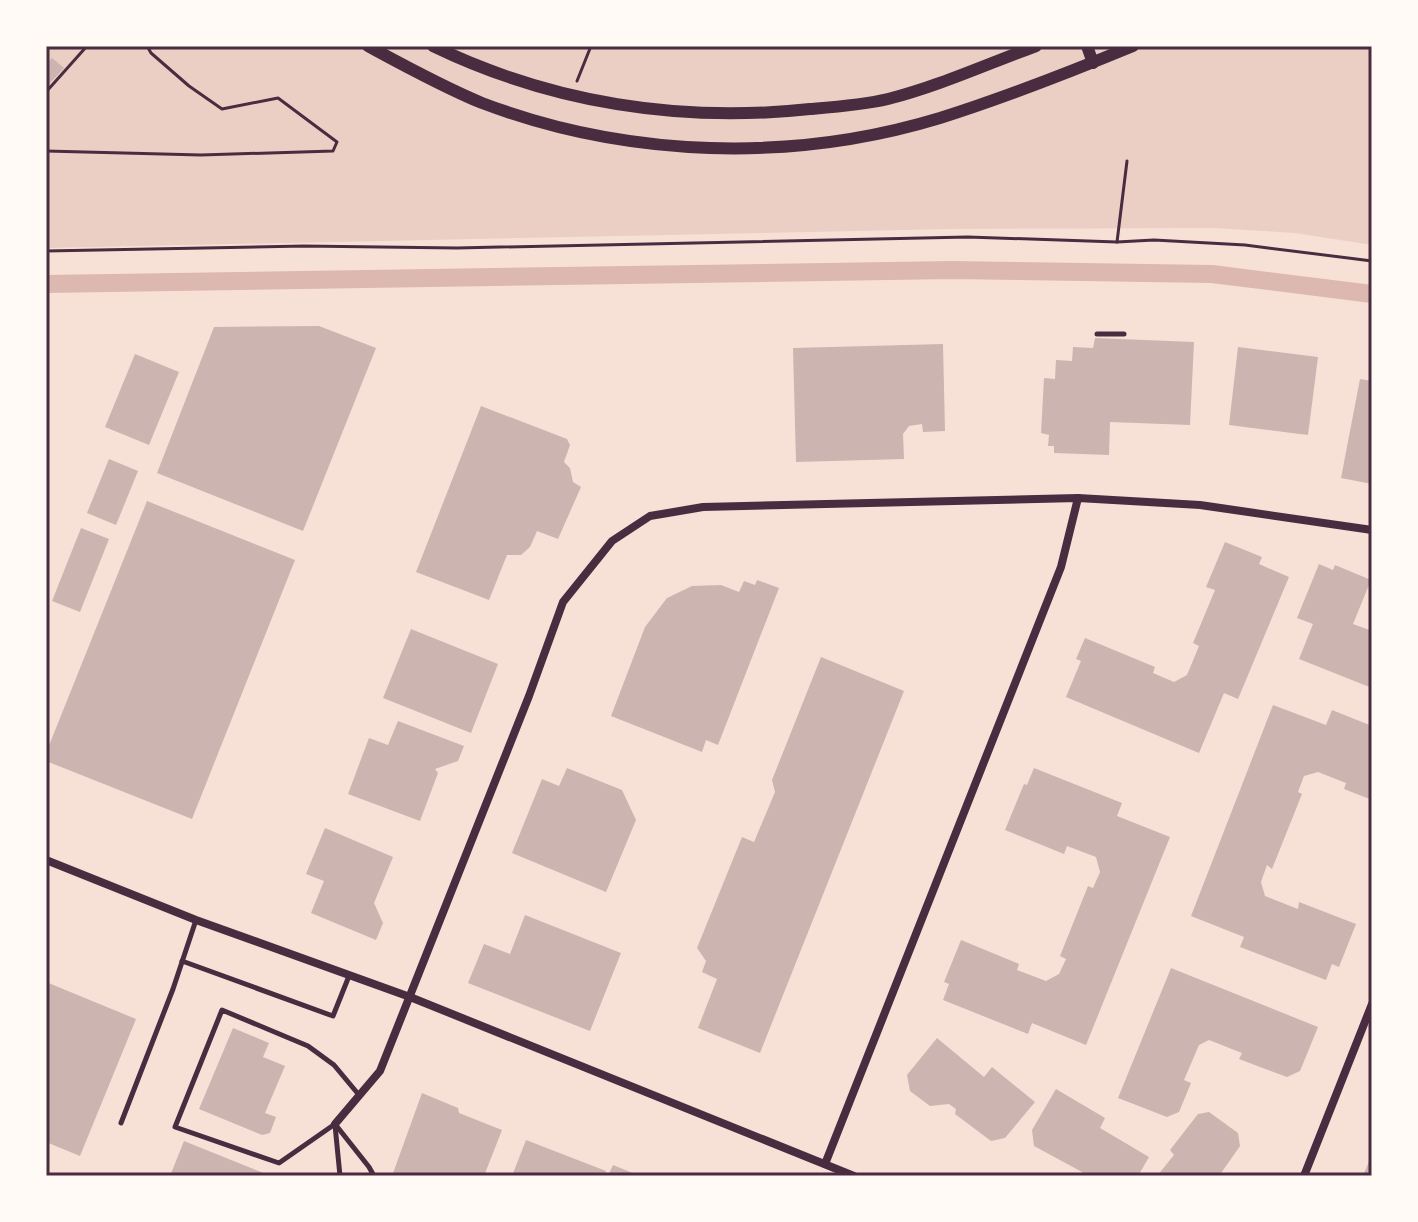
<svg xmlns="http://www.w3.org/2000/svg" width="1418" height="1222" font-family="'Fira Sans Condensed',sans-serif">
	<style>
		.green { fill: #ebcfc5 }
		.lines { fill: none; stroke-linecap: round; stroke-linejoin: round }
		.canal { stroke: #dcb8b0; stroke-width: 18 }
		.building { fill: #ccb4b1 }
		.path { stroke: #4a2c40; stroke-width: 3 }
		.service { stroke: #4a2c40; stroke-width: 5 }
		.minor { stroke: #4a2c40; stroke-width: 8 }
		.tertiary { stroke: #4a2c40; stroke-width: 12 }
		.neatline { fill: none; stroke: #4a2c40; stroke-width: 3 }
	</style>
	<rect width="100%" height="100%" fill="#f7e1d7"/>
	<polygon class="green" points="46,46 1372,46 1372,245 1295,233 1213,228 953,229 46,248"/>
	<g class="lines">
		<polyline class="canal" points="46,284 952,270 1212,274 1372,294"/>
	</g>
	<g class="building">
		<polygon points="52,58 64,68 46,87 46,64"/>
		<polygon points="319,326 376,348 303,531 157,473 214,327"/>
		<polygon points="1095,338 1194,342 1190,425 1110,422 1109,455 1054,453 1054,446 1048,446 1049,435 1041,433 1044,378 1055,379 1056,360 1072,361 1073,347 1093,348"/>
		<polygon points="943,344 945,431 923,432 922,424 909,426 903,434 904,459 796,462 793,348"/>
		<polygon points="1238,347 1318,357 1308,435 1229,425"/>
		<polygon points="135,354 179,372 149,445 105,427"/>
		<polygon points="1360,379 1372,381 1372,484 1341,478"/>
		<polygon points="481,406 567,439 570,445 564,462 570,468 573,482 581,487 558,539 537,531 530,547 521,555 507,555 489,600 416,572"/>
		<polygon points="109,459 138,471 116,525 87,513"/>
		<polygon points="147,501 295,560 192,819 46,761 46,753"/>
		<polygon points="81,528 109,539 80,612 52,601"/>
		<polygon points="1225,542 1262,557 1259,564 1289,577 1238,699 1224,693 1199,753 1066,697 1081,661 1076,659 1085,638 1155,667 1153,673 1174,682 1187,675 1199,646 1193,643 1215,590 1206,587"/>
		<polygon points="1319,564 1333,570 1335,565 1371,580 1353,624 1372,631 1372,688 1299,659 1313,624 1297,618"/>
		<polygon points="757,580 779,588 718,745 706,740 702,752 611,716 645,627 667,598 692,586 721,585 739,592 744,581 755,585"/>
		<polygon points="411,629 498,664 471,733 383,698"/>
		<polygon points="821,657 904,691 760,1053 698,1028 717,979 702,972 706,961 697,948 742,837 754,842 775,792 772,780"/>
		<polygon points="1273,705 1326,725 1332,710 1372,726 1372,800 1344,789 1346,783 1318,772 1304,776 1298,792 1302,794 1272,869 1267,865 1261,882 1265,896 1298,909 1299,902 1356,924 1339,967 1332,964 1326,980 1240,947 1244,937 1191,916"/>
		<polygon points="398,721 464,746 458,761 435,769 438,773 420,821 348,794 369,738 388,745"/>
		<polygon points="567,768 622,790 636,820 606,892 512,853 542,779 559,786"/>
		<polygon points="1034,768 1122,803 1117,816 1170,837 1086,1045 1032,1023 1028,1034 943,1000 949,984 944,982 961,940 1019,964 1017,970 1046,981 1059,974 1066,959 1060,956 1088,886 1093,888 1100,872 1096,857 1067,846 1064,854 1005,830 1024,784 1027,785"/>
		<polygon points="325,828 393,857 374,903 383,923 376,940 311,913 324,881 306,874"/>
		<polygon points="525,915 621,953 590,1031 468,983 484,944 510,954"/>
		<polygon points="1171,968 1318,1027 1300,1071 1287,1077 1239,1059 1242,1053 1209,1040 1199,1045 1184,1080 1191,1083 1179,1112 1167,1117 1118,1098"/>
		<polygon points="46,982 136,1019 80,1156 46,1142"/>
		<polygon points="233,1028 269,1043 263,1057 285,1066 265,1113 276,1117 270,1133 262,1135 199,1109"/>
		<polygon points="937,1038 984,1077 992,1067 1035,1102 1005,1138 991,1141 955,1114 956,1109 949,1104 930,1106 910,1091 907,1075"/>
		<polygon points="1056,1089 1105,1118 1100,1128 1149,1157 1138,1176 1084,1176 1082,1172 1034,1146 1032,1130"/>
		<polygon points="422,1093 458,1108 459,1113 502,1130 484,1176 392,1176"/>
		<polygon points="1209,1112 1238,1133 1240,1146 1219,1176 1157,1176 1174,1155 1170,1150 1198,1114"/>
		<polygon points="526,1140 606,1171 604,1176 512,1176"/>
		<polygon points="184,1141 271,1176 170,1176"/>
		<polygon points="1372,1154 1372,1176 1363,1176"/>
		<polygon points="613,1165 640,1176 608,1176"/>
	</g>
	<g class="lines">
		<g class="path">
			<polyline points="577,81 591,46"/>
			<polyline points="46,92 87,46"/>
			<polyline points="46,151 201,155 333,151 337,142 278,98 222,109 189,86 151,53 147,46"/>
			<polyline points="1117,242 1127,161"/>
			<polyline points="46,251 304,246 457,248 968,237 1117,242 1154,240 1245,245 1372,261"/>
		</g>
		<g class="service">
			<polyline points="1097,334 1124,334"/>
			<polyline points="182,961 333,1016 349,976"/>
			<polyline points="121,1123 173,989 196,920"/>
			<polyline points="335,1124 279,1163 175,1127 222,1010 308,1046 334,1065 359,1095"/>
			<polyline points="335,1124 369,1167 374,1176"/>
			<polyline points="335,1125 340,1176"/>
		</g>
		<g class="minor">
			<polyline points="46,860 196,920 410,997 854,1176"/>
			<polyline points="335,1124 380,1071 529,696 563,602 612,541 650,516 703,507 1078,498 1200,505 1372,530"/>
			<polyline points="825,1164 1061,567 1078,498"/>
			<polyline points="1304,1176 1372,1004"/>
		</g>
		<g class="tertiary">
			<path d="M368,46C405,66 443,87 482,103C627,158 792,163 940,118C1006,97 1070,72 1133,46"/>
			<path d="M433,46C551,103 680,123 810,109C835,107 863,105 888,99C939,86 987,64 1036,46"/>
			<polyline points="1087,46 1093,63"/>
		</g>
	</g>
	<rect width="1418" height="1222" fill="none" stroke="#fffaf5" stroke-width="96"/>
	<rect x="48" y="48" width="1322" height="1126" class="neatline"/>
</svg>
